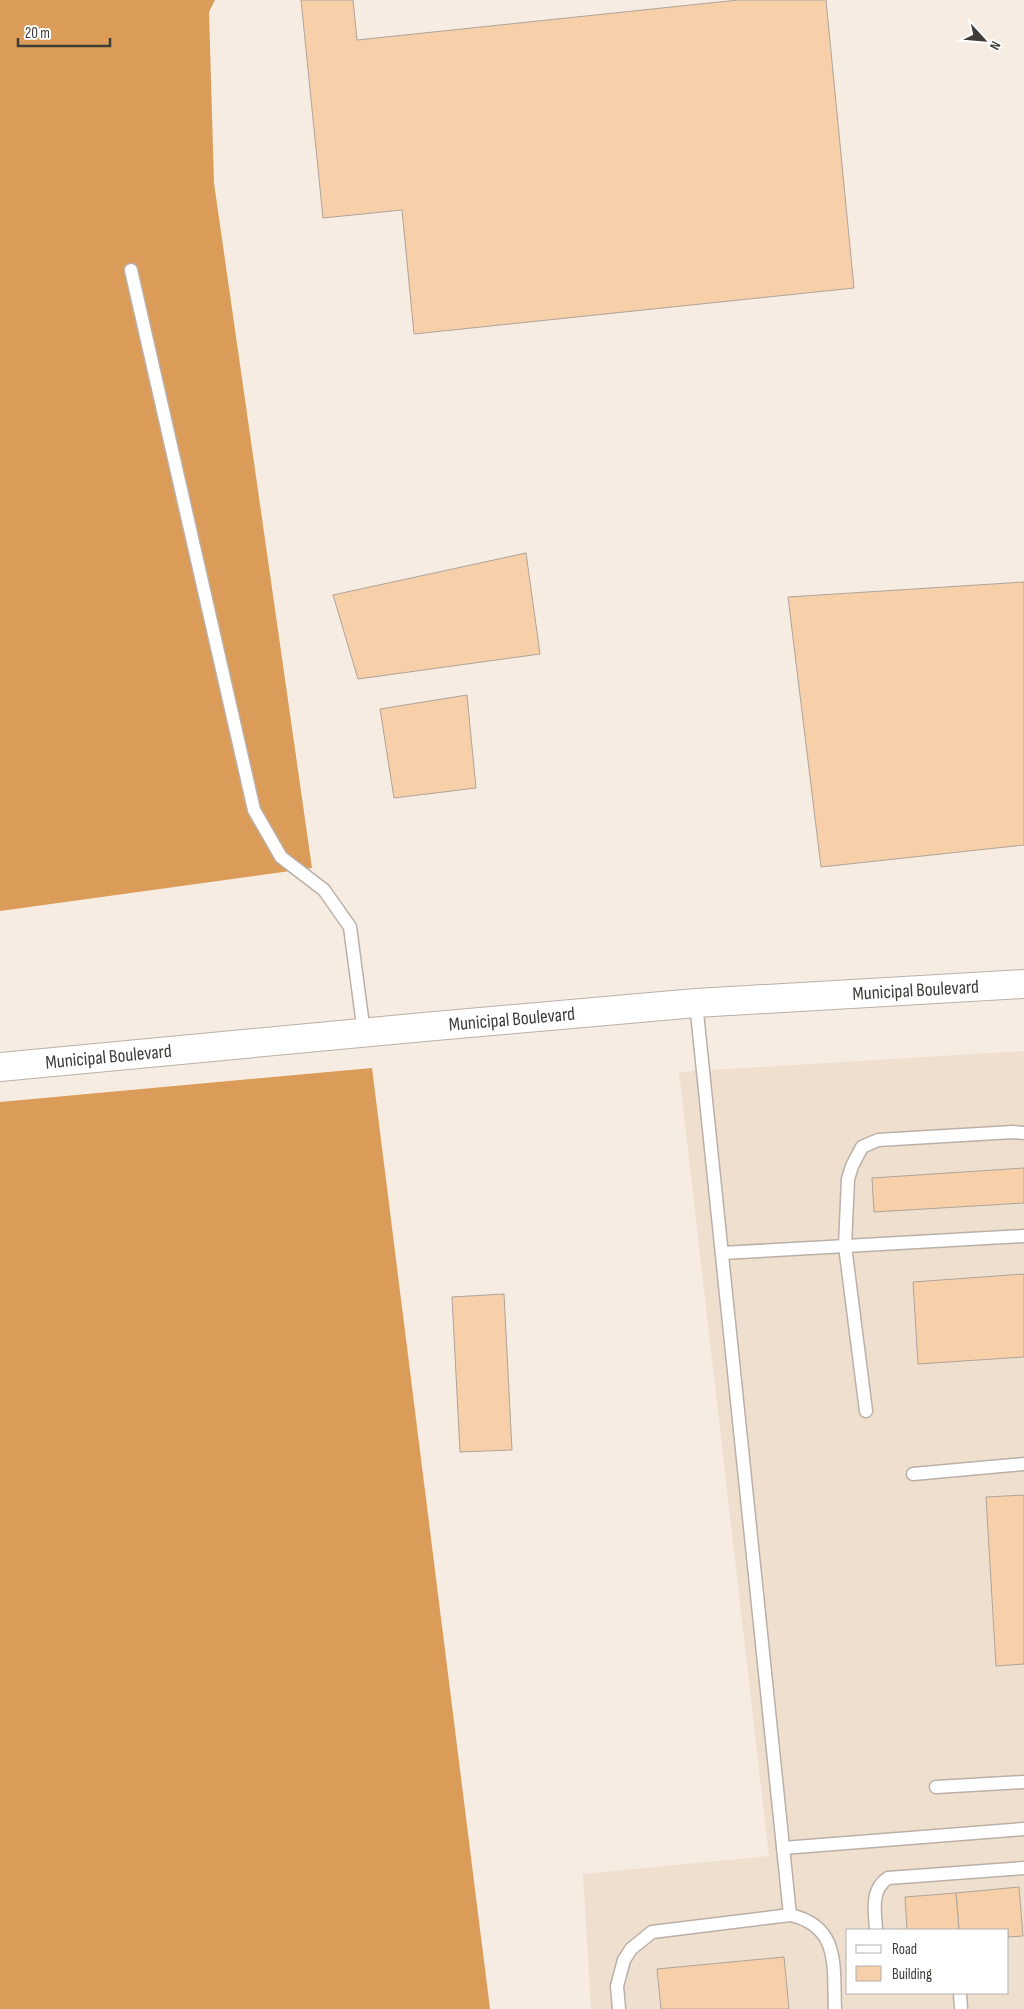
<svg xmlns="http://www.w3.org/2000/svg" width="1024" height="2009" font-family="'Sofia Sans Condensed',sans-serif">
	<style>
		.built { fill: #efdfcf; fill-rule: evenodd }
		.forest { fill: #db9c5a }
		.building { fill: #f7cfa9; stroke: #aea49b }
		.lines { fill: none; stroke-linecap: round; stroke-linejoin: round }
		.lane-casing { stroke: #bbb0a7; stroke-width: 15 }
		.primary-casing { stroke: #bbb0a7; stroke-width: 30 }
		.lane { stroke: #fff; stroke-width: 12 }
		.primary { stroke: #fff; stroke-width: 28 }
		.labels { text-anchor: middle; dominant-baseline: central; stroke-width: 4; stroke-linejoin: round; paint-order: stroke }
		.street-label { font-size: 19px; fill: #403c38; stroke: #fff }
	</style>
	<rect width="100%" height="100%" fill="#f7ece2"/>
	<path class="built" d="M1024,1051V2009H591L583,1874L769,1856L679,1072ZM848,1930H1008V1993H848Z"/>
	<g class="forest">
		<polygon points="0,0 215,0 209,12 214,183 312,868 0,911"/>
		<polygon points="372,1068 490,2009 0,2009 0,1102"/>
	</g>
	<g class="building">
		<polygon points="301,0 353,0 357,40 738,0 826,0 854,288 414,334 402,210 323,218"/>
		<polygon points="526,553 540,654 358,679 333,595"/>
		<polygon points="1024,582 1024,845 821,867 788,597"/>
		<polygon points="467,695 476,788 394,798 380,709"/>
		<polygon points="1024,1168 1024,1203 874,1212 872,1178"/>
		<polygon points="1024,1274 1024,1357 918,1364 913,1282"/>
		<polygon points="504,1294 512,1450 460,1452 452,1297"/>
		<polygon points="1024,1495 1024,1664 996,1666 986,1497"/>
		<polygon points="1019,1887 1023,1936 1008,1937 1008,1930 959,1930 956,1893"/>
		<polygon points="956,1893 959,1930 907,1930 905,1897"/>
		<polygon points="784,1957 789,2009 661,2009 657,1969"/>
	</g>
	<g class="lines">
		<defs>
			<g id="lane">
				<polyline points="131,270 254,810 281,857 324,890 350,927 364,1033"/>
				<polyline points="696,1003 790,1915"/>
				<polyline points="722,1253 1024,1236"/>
				<polyline points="866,1411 845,1246 848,1179 852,1166 862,1147 878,1140 1013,1132 1024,1133"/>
				<polyline points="913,1474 1024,1464"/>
				<polyline points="936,1787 1024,1782"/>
				<polyline points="783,1848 1024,1829"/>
				<path d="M876,1930C875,1911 870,1890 888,1878L1024,1868"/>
				<polyline points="960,1993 961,2009"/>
				<path d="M619,2009L617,1986L624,1960L631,1949L652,1932L790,1915C841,1926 833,1968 835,2009"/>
			</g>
			<g id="primary">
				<path id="s1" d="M0,1067L424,1027L696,1003L1024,984"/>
			</g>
		</defs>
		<use href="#lane" class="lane-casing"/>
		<use href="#primary" class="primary-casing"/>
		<use href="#lane" class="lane"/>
		<use href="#primary" class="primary"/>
	</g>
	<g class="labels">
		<g class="street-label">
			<text stroke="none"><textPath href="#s1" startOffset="919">Municipal Boulevard</textPath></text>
			<text stroke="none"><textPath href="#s1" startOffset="514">Municipal Boulevard</textPath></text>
			<text stroke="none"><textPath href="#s1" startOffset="109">Municipal Boulevard</textPath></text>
		</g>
	</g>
	<rect x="846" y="1929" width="162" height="65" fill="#ffffff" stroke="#b3b1af"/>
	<rect x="856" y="1945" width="25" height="8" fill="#ffffff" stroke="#b3b1af"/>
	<text x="892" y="1954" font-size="15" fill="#403c38">Road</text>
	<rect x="856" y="1966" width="25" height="15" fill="#f7cfa9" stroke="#b3b1af"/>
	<text x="892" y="1979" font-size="15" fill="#403c38">Building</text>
	<g transform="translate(984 40) rotate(116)" stroke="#ffffff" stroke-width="4" paint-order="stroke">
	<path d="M0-4L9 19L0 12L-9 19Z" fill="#403c38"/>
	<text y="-8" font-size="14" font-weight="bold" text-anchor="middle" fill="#403c38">N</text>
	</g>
	<path d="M18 38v8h92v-8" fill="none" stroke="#403c38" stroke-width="2.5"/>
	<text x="25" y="38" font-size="15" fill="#403c38" stroke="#ffffff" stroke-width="4" paint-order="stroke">20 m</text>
</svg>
